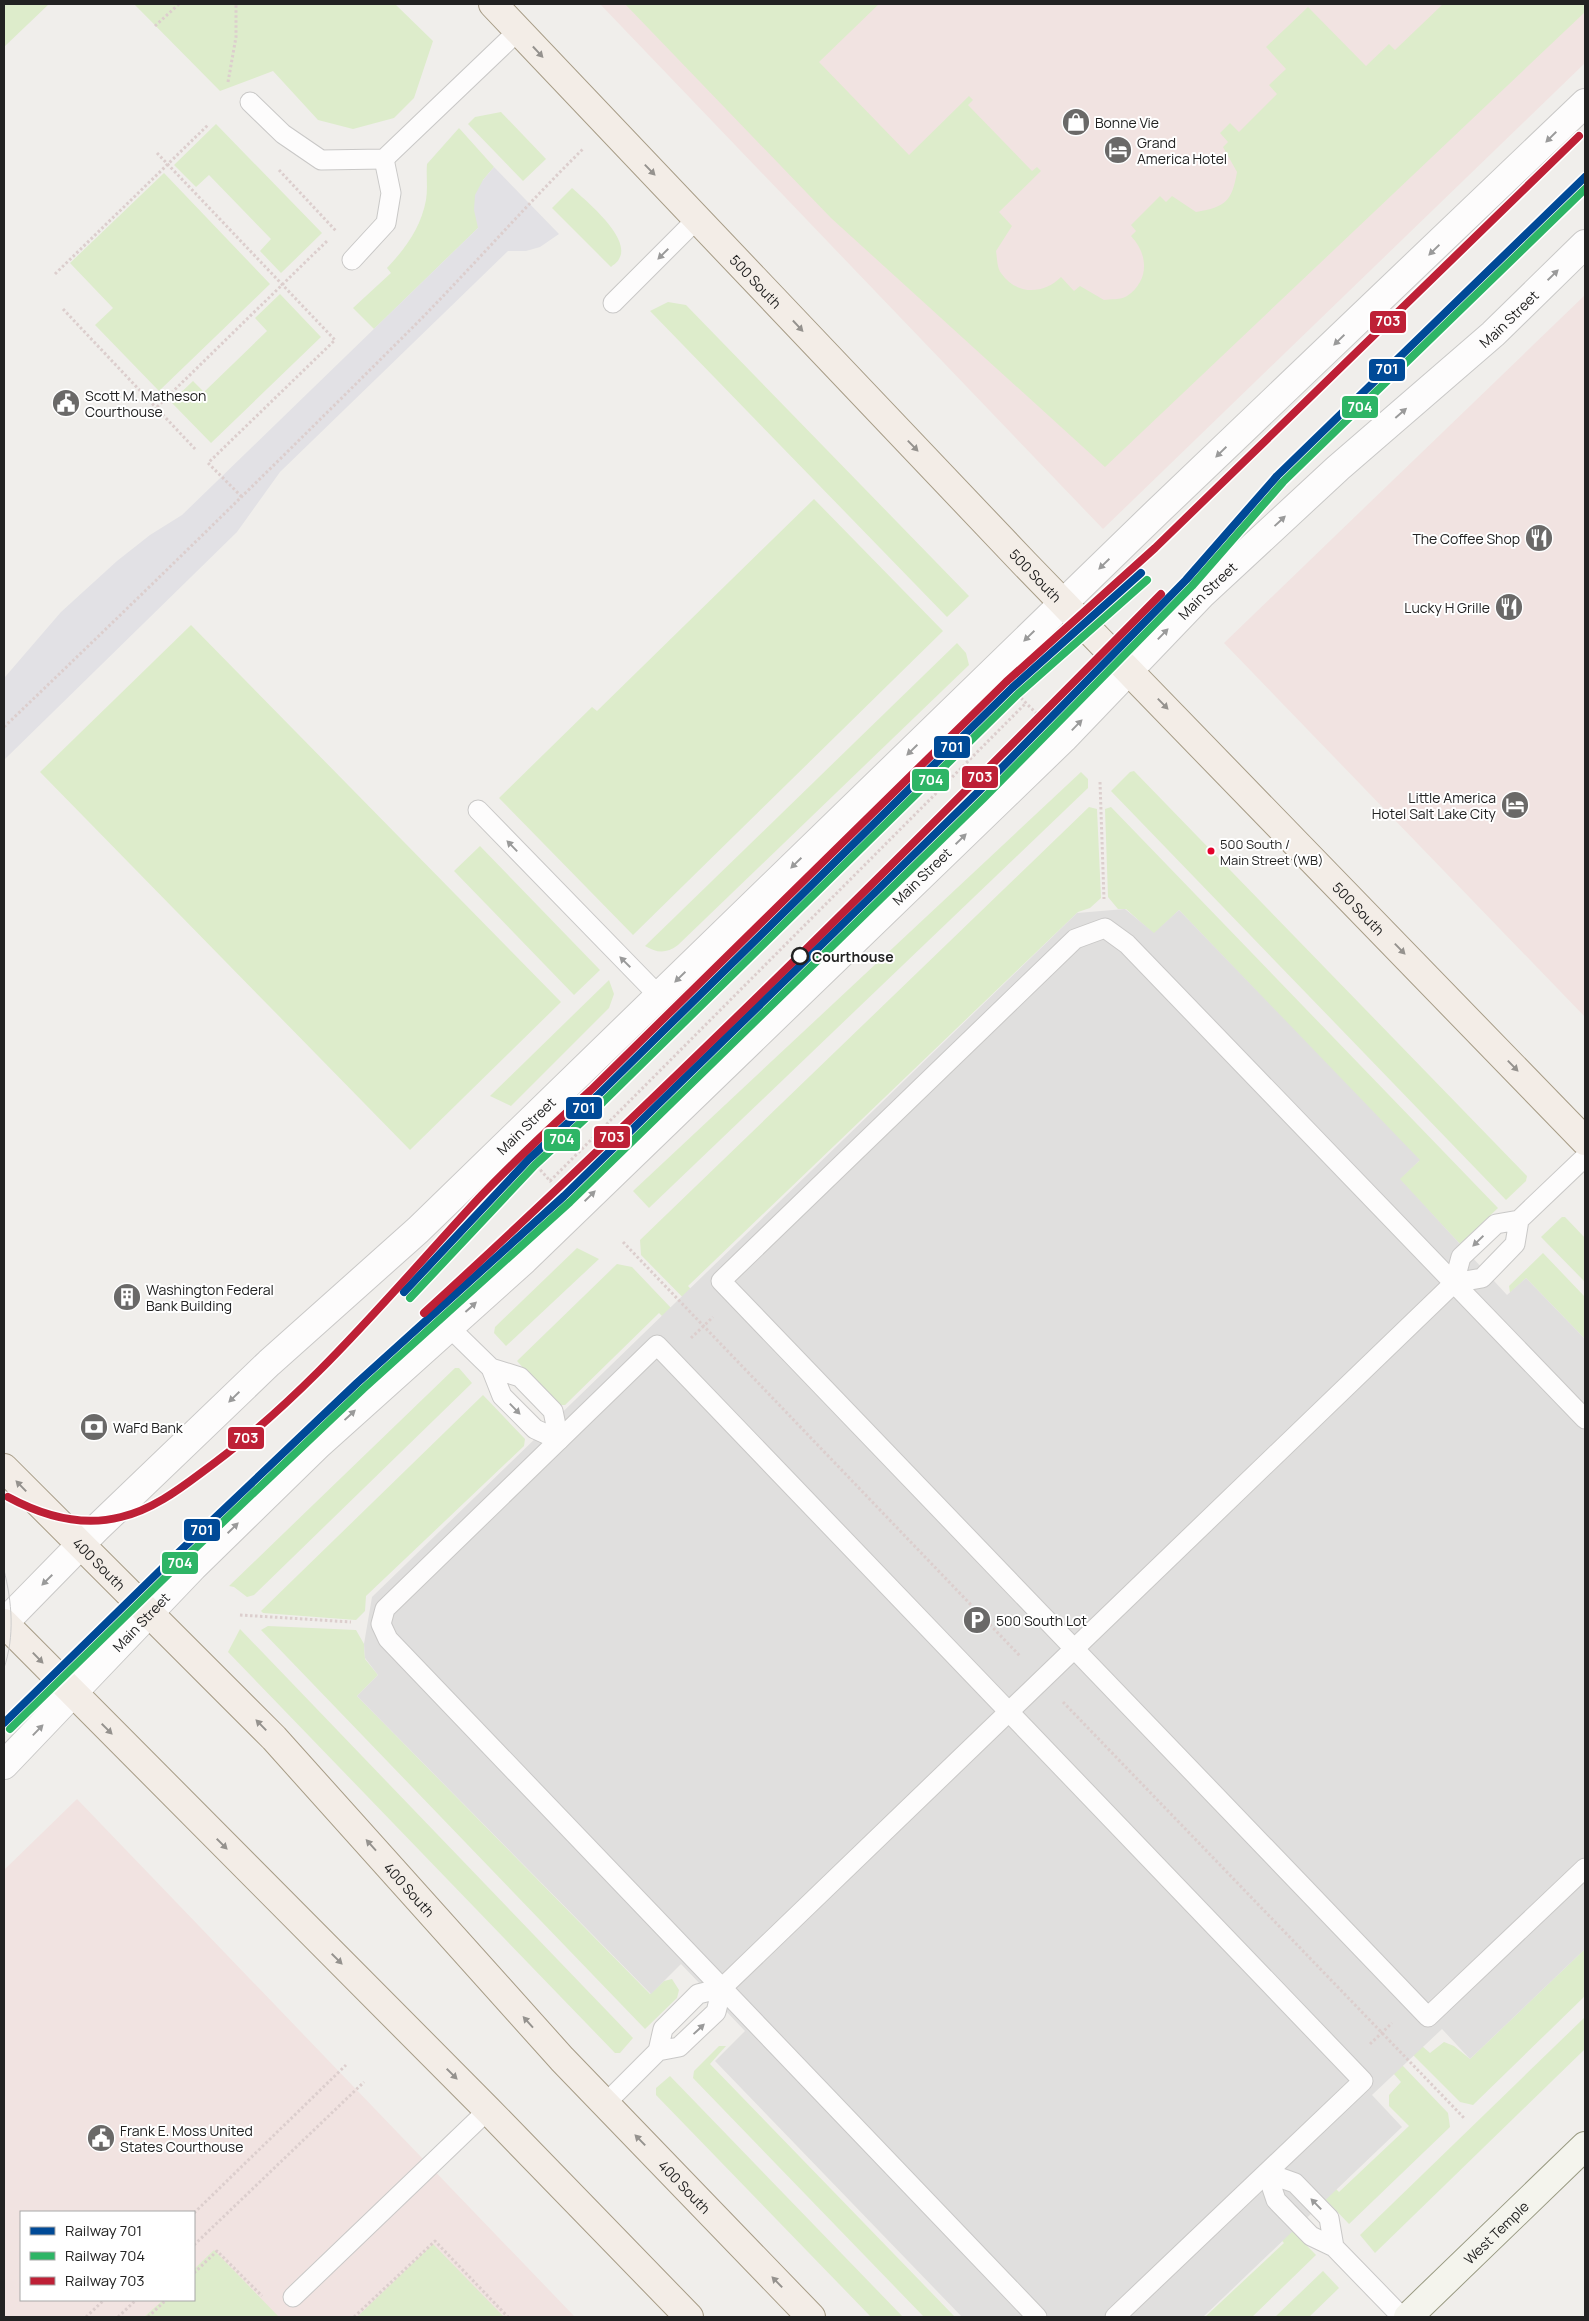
<svg xmlns="http://www.w3.org/2000/svg" width="1589" height="2321" font-family="Manrope,sans-serif">
	<style>
		.commercial { fill: #f1e3e1; fill-rule: evenodd }
		.grass { fill: #ddeccb }
		.parking { fill: #e0dfde }
		.plaza { fill: #e2e1e5 }
		.lines { fill: none; stroke-linecap: round; stroke-linejoin: round }
		.lane-casing { stroke: #c9c8c7; stroke-width: 21 }
		.street-casing { stroke: #c9c8c7; stroke-width: 30 }
		.secondary-casing { stroke: #999a82; stroke-width: 30 }
		.primary-casing { stroke: #a79c86; stroke-width: 30 }
		.path { stroke: #dccecd; stroke-width: 3; stroke-dasharray: 2.5 2.5; stroke-linecap: butt }
		.lane { stroke: #fdfcfc; stroke-width: 19 }
		.street { stroke: #fdfcfc; stroke-width: 28 }
		.secondary { stroke: #f4f4ed; stroke-width: 28 }
		.primary { stroke: #f3ede7; stroke-width: 28 }
		.tram { stroke: #ccc; stroke-width: 1 }
		.rail-1-casing { stroke: #fff; stroke-width: 11 }
		.rail-2-casing { stroke: #fff; stroke-width: 11 }
		.rail-3-casing { stroke: #fff; stroke-width: 11 }
		.rail-1 { stroke: #004a97; stroke-width: 8 }
		.rail-2 { stroke: #2eb566; stroke-width: 8 }
		.rail-3 { stroke: #be2036; stroke-width: 8 }
		.oneway { fill: #95928e }
		.oneway2 { fill: #9a9a9a }
		.bus-dot { fill: #e4002b; stroke: #fff; stroke-width: 2 }
		.stop-dot { fill: #fff; stroke: #222; stroke-width: 2.5 }
		.labels { text-anchor: middle; dominant-baseline: central; stroke-width: 4; stroke-linejoin: round; paint-order: stroke }
		.bus-label { font-size: 13px; fill: #222; stroke: #fff; text-anchor: start }
		.poi-label { font-size: 14px; fill: #222; stroke: #fff; text-anchor: start }
		.street-label { font-size: 14px; fill: #222; stroke: #fff }
		.stop-label { font-size: 14px; font-weight: bold; fill: #222; stroke: #fff; text-anchor: start }
		.line-badge { stroke: #fff; stroke-width: 2 }
		.badge-label { font-size: 14px; text-anchor: middle; font-weight: bold; fill: #fff }
	</style>
	<rect width="100%" height="100%" fill="#f0eeeb"/>
	<g class="commercial">
		<polygon points="600,4 1585,4 1585,63 1103,529"/>
		<polygon points="1585,295 1585,1017 1224,643"/>
		<path d="M77,1799L575,2317H4V1870ZM21,2212H194V2300H21Z"/>
	</g>
	<g class="grass">
		<polygon points="4,4 49,4 4,47"/>
		<polygon points="134,4 395,4 433,41 414,98 394,118 353,129 318,120 273,71 220,91"/>
		<path d="M625,4H879L819,62L909,155L969,96L973,100L968,105L1032,171L1037,167L1041,171L999,212L1012,226L996,251C997,257 997,268 1001,273C1016,295 1043,295 1061,277L1074,291L1080,286L1104,300C1110,299 1121,300 1127,296C1149,281 1149,255 1131,236L1136,231L1131,225L1160,196L1166,202L1172,196L1196,212C1226,207 1232,201 1237,172L1223,147L1228,142L1220,133L1230,123L1239,132L1277,94L1269,85L1286,69L1266,47L1308,7L1366,66L1389,44L1395,50L1443,4H1585V12L1105,467L831,218Z"/>
		<polygon points="501,112 546,159 523,181 468,124 475,117"/>
		<polygon points="216,124 322,233 281,273 260,251 271,239 209,175 196,187 174,165"/>
		<path d="M459,128L494,167L483,180L477,220L479,227L374,329L353,308L391,273L387,268C406,248 421,227 426,200C428,188 426,176 427,164Z"/>
		<polygon points="164,173 270,284 159,391 95,325 113,308 70,263"/>
		<path d="M572,188C586,201 632,238 619,259C618,262 613,265 611,267L552,208Z"/>
		<polygon points="280,294 321,337 211,443 171,402 193,381 204,392 267,331 255,318"/>
		<polygon points="668,302 686,305 969,596 947,617 650,311"/>
		<polygon points="814,499 943,631 633,935 499,798 592,707 597,711"/>
		<polygon points="191,625 561,1002 410,1150 40,772"/>
		<path d="M957,643L966,653L969,665L678,945C666,954 657,953 645,946Z"/>
		<polygon points="1134,771 1527,1176 1526,1181 1506,1200 1111,791 1130,772"/>
		<polygon points="1081,772 1088,779 1088,788 649,1208 633,1191"/>
		<polygon points="1089,807 1097,809 1101,898 1090,908 1078,912 688,1286 706,1305 703,1318 641,1255 640,1240"/>
		<polygon points="1111,807 1498,1208 1460,1244 1399,1179 1419,1161 1179,910 1154,934 1126,909 1118,909 1108,897 1105,809"/>
		<polygon points="480,846 600,970 574,995 454,871"/>
		<polygon points="609,980 614,994 609,1008 511,1106 490,1096"/>
		<polygon points="1562,1217 1565,1217 1585,1238 1585,1282 1541,1237"/>
		<polygon points="577,1248 599,1259 506,1346 494,1333 495,1327"/>
		<polygon points="1543,1253 1585,1297 1585,1339 1526,1278 1510,1293 1509,1286"/>
		<polygon points="617,1264 632,1267 691,1329 678,1332 659,1313 565,1405 557,1405 517,1361"/>
		<polygon points="455,1368 459,1368 472,1383 254,1595 247,1597 234,1587 229,1586"/>
		<polygon points="483,1395 525,1439 524,1446 366,1596 365,1611 356,1620 263,1613 261,1611"/>
		<polygon points="268,1626 356,1630 364,1644 365,1659 378,1675 357,1696 650,1994 664,1981 672,1979 679,1990 677,1998 645,2029 261,1630"/>
		<polygon points="240,1629 633,2038 620,2053 615,2053 228,1652"/>
		<polygon points="1585,1949 1585,1996 1473,2105 1460,2102 1392,2034 1406,2032 1430,2053 1444,2042 1454,2046 1470,2059"/>
		<polygon points="1585,2017 1585,2049 1375,2253 1360,2235"/>
		<polygon points="1381,2043 1448,2113 1450,2127 1349,2224 1305,2178 1320,2173 1339,2192 1409,2126 1389,2106 1389,2095 1401,2082 1379,2057"/>
		<polygon points="719,2046 726,2046 710,2064 955,2317 924,2317 693,2078 694,2071"/>
		<polygon points="670,2076 903,2317 871,2317 656,2095 656,2088"/>
		<polygon points="1277,2215 1316,2255 1252,2317 1205,2317 1284,2243 1265,2223"/>
		<polygon points="433,2244 504,2317 357,2317"/>
		<polygon points="214,2250 279,2317 144,2317 163,2300 194,2300 194,2269"/>
		<polygon points="1323,2271 1339,2288 1309,2317 1275,2317"/>
	</g>
	<polygon class="parking" points="1125,909 1154,933 1179,910 1420,1160 1400,1179 1507,1295 1526,1278 1585,1339 1585,1949 1470,2059 1442,2029 1372,2095 1402,2127 1203,2317 962,2317 715,2061 745,2031 681,1964 651,1994 357,1696 378,1675 365,1658 364,1644 372,1597 1077,913"/>
	<polygon class="plaza" points="494,167 559,234 540,247 526,251 508,251 280,472 237,532 4,760 5,677 61,612 117,561 150,535 182,515 478,228 474,210 475,195 483,180"/>
	<g class="lines">
		<defs>
			<g id="lane">
				<polyline points="250,102 283,134 321,160 384,159 518,31"/>
				<polyline points="352,260 386,223 391,193 384,159"/>
				<polyline points="613,303 697,219"/>
				<polyline points="478,810 660,997"/>
				<polyline points="1519,1220 1515,1244 1482,1278 1454,1283 1461,1257 1496,1224 1519,1220 1585,1157"/>
				<polyline points="449,1327 491,1368 502,1396 535,1429 559,1440 553,1411 520,1377 491,1368"/>
				<polyline points="1585,1419 1127,944 1105,928 1075,939 721,1281 1428,2017 1585,1868"/>
				<polyline points="722,1988 1454,1283"/>
				<polyline points="605,2104 658,2051 663,2029 698,1994 722,1988 716,2012 679,2047 658,2051"/>
				<polyline points="1334,2247 1329,2218 1295,2183 1267,2173 1276,2200 1311,2236 1334,2247 1402,2317"/>
				<polyline points="293,2297 488,2110"/>
				<polyline points="1037,2317 388,1639 381,1624 385,1609 657,1345 1363,2081 1115,2317"/>
			</g>
			<g id="street">
				<path id="s1" d="M4,1623L96,1529L269,1363L418,1230L1156,513L1585,103"/>
				<path id="s2" d="M4,1765L193,1567L319,1444L524,1260L1063,739L1201,595L1338,468L1493,334L1585,244"/>
			</g>
			<g id="secondary">
				<path id="s3" d="M1408,2317L1585,2146"/>
			</g>
			<g id="primary">
				<path id="s4" d="M493,4L1025,564L1585,1141"/>
				<path id="s5" d="M4,1468L274,1738L562,2059L811,2317"/>
				<polyline points="4,1623 488,2110 689,2317"/>
			</g>
		</defs>
		<use href="#lane" class="lane-casing"/>
		<use href="#street" class="street-casing"/>
		<use href="#secondary" class="secondary-casing"/>
		<use href="#primary" class="primary-casing"/>
		<g class="path">
			<polyline points="155,26 179,4"/>
			<polyline points="228,82 236,37 236,4"/>
			<polyline points="157,153 335,340 208,463 242,497"/>
			<polyline points="279,170 336,231"/>
			<polyline points="55,274 209,124"/>
			<polyline points="63,309 196,450"/>
			<polyline points="157,407 327,241"/>
			<polyline points="1021,698 1038,715"/>
			<path d="M4,727C144,593 282,458 419,321C475,264 527,204 584,148"/>
			<polyline points="1100,782 1104,899"/>
			<polyline points="537,1166 551,1182"/>
			<polyline points="550,1181 1026,703"/>
			<polyline points="623,1242 1021,1657"/>
			<polyline points="691,1338 713,1317"/>
			<polyline points="240,1615 351,1622"/>
			<polyline points="1063,1702 1465,2119"/>
			<polyline points="1370,2044 1392,2023"/>
			<polyline points="194,2213 346,2065"/>
			<polyline points="194,2245 364,2082"/>
			<polyline points="194,2273 217,2251 262,2296"/>
			<polyline points="86,2317 104,2300"/>
			<polyline points="118,2317 136,2300"/>
			<polyline points="148,2317 166,2300"/>
			<polyline points="354,2317 435,2241 508,2317"/>
		</g>
		<use href="#lane" class="lane"/>
		<use href="#street" class="street"/>
		<use href="#secondary" class="secondary"/>
		<use href="#primary" class="primary"/>
		<path class="tram" d="M4,1570C12,1602 15,1636 4,1668"/>
		<defs>
			<g id="rail-1">
				<polyline points="404,1292 529,1159 597,1096 1012,688 1141,573"/>
				<polyline points="4,1723 179,1552 357,1383 564,1196 978,792 1186,580 1277,476 1585,177"/>
			</g>
			<g id="rail-2">
				<polyline points="410,1298 535,1165 603,1102 1018,694 1147,580"/>
				<polyline points="10,1729 185,1558 363,1389 570,1202 984,798 1192,586 1283,482 1585,189"/>
			</g>
			<g id="rail-3">
				<path d="M424,1313C677,1081 920,838 1161,594"/>
				<path d="M8,1497C43,1516 82,1527 121,1517C151,1510 177,1491 201,1473C307,1397 391,1293 479,1198C515,1160 553,1125 591,1090L1006,682L1155,548L1579,136"/>
			</g>
		</defs>
		<use href="#rail-1" class="rail-1-casing"/>
		<use href="#rail-2" class="rail-2-casing"/>
		<use href="#rail-3" class="rail-3-casing"/>
		<use href="#rail-1" class="rail-1"/>
		<use href="#rail-2" class="rail-2"/>
		<use href="#rail-3" class="rail-3"/>
	</g>
	<defs><path id="oneway-solid" d="M-6-.8H1V-3.2L6.5 0L1 3.2V.8H-6Z" transform="scale(1.25)"/></defs>
	<g class="oneway">
		<use href="#oneway-solid" transform="translate(538 52) rotate(47)"/>
		<use href="#oneway-solid" transform="translate(650 170) rotate(46)"/>
		<use href="#oneway-solid" transform="translate(798 326) rotate(47)"/>
		<use href="#oneway-solid" transform="translate(913 446) rotate(46)"/>
		<use href="#oneway-solid" transform="translate(1163 704) rotate(46)"/>
		<use href="#oneway-solid" transform="translate(1400 949) rotate(46)"/>
		<use href="#oneway-solid" transform="translate(1513 1066) rotate(46)"/>
		<use href="#oneway-solid" transform="translate(21 1486) rotate(-134)"/>
		<use href="#oneway-solid" transform="translate(38 1658) rotate(46)"/>
		<use href="#oneway-solid" transform="translate(261 1725) rotate(-134)"/>
		<use href="#oneway-solid" transform="translate(107 1729) rotate(45)"/>
		<use href="#oneway-solid" transform="translate(222 1844) rotate(45)"/>
		<use href="#oneway-solid" transform="translate(371 1845) rotate(-132)"/>
		<use href="#oneway-solid" transform="translate(337 1959) rotate(45)"/>
		<use href="#oneway-solid" transform="translate(528 2022) rotate(-132)"/>
		<use href="#oneway-solid" transform="translate(452 2074) rotate(45)"/>
		<use href="#oneway-solid" transform="translate(640 2140) rotate(-134)"/>
		<use href="#oneway-solid" transform="translate(777 2282) rotate(-134)"/>
	</g>
	<g class="oneway2">
		<use href="#oneway-solid" transform="translate(1551 137) rotate(135)"/>
		<use href="#oneway-solid" transform="translate(1434 250) rotate(136)"/>
		<use href="#oneway-solid" transform="translate(663 254) rotate(135)"/>
		<use href="#oneway-solid" transform="translate(1553 275) rotate(-44)"/>
		<use href="#oneway-solid" transform="translate(1339 340) rotate(136)"/>
		<use href="#oneway-solid" transform="translate(1401 413) rotate(-41)"/>
		<use href="#oneway-solid" transform="translate(1221 452) rotate(136)"/>
		<use href="#oneway-solid" transform="translate(1280 521) rotate(-43)"/>
		<use href="#oneway-solid" transform="translate(1104 564) rotate(136)"/>
		<use href="#oneway-solid" transform="translate(1163 634) rotate(-46)"/>
		<use href="#oneway-solid" transform="translate(1029 636) rotate(136)"/>
		<use href="#oneway-solid" transform="translate(1077 725) rotate(-46)"/>
		<use href="#oneway-solid" transform="translate(912 750) rotate(136)"/>
		<use href="#oneway-solid" transform="translate(961 839) rotate(-44)"/>
		<use href="#oneway-solid" transform="translate(512 846) rotate(-134)"/>
		<use href="#oneway-solid" transform="translate(796 863) rotate(136)"/>
		<use href="#oneway-solid" transform="translate(625 962) rotate(-135)"/>
		<use href="#oneway-solid" transform="translate(680 977) rotate(136)"/>
		<use href="#oneway-solid" transform="translate(590 1196) rotate(-44)"/>
		<use href="#oneway-solid" transform="translate(1478 1241) rotate(136)"/>
		<use href="#oneway-solid" transform="translate(471 1307) rotate(-42)"/>
		<use href="#oneway-solid" transform="translate(234 1397) rotate(136)"/>
		<use href="#oneway-solid" transform="translate(515 1409) rotate(46)"/>
		<use href="#oneway-solid" transform="translate(350 1415) rotate(-43)"/>
		<use href="#oneway-solid" transform="translate(233 1528) rotate(-44)"/>
		<use href="#oneway-solid" transform="translate(47 1580) rotate(135)"/>
		<use href="#oneway-solid" transform="translate(38 1730) rotate(-46)"/>
		<use href="#oneway-solid" transform="translate(699 2029) rotate(-43)"/>
		<use href="#oneway-solid" transform="translate(1316 2204) rotate(-134)"/>
	</g>
	<defs>
		<symbol id="shop-disc" viewBox="-11 -11 22 22"><circle r="9.5" fill="#6a6968" stroke="#fff"/><path d="M-5-2.5h2.3a2.7 3.5 0 0 1 5.4 0H5L5.5 6h-11ZM-1.5-2.5h3a1.5 2.3 0 0 0-3 0Z" fill="#fff"/></symbol>
		<symbol id="hotel-disc" viewBox="-11 -11 22 22"><circle r="9.5" fill="#6a6968" stroke="#fff"/><path d="M-6-4.5h1.5V1H6V5H4.5V3h-9V5H-6ZM-4 0a1.8 1.8 0 1 1 3.6 0ZM.5 0V-2.5h3Q6-2.5 6 0Z" fill="#fff"/></symbol>
		<symbol id="civic-disc" viewBox="-11 -11 22 22"><circle r="9.5" fill="#6a6968" stroke="#fff"/><path d="M-.6-6.5H3V-4.5H.6V-3L4-1V1h2V6H-6V1h2V-1L-.6-3ZM-1.2 2.5V6h2.4V2.5Z" fill="#fff"/></symbol>
		<symbol id="restaurant-disc" viewBox="-11 -11 22 22"><circle r="9.5" fill="#6a6968" stroke="#fff"/><path d="M-5-6h1v4h1v-4h1v4h1v-4h1v5L-1.5 .5V6h-2V.5L-5-1ZM5-6V6H3V1.5H1.5Q1.5-4 5-6Z" fill="#fff"/></symbol>
		<symbol id="building-disc" viewBox="-11 -11 22 22"><circle r="9.5" fill="#6a6968" stroke="#fff"/><path d="M-4-6H4V6H1V3H-1V6H-4ZM-2.5-4.3h1.7v1.8h-1.7ZM.8-4.3h1.7v1.8H.8ZM-2.5-1h1.7V.8h-1.7ZM.8-1h1.7V.8H.8Z" fill="#fff"/></symbol>
		<symbol id="bank-disc" viewBox="-11 -11 22 22"><circle r="9.5" fill="#6a6968" stroke="#fff"/><path d="M-6-4H6V4H-6ZM0-2.3a2.3 2.3 0 1 0 0 4.6a2.3 2.3 0 1 0 0-4.6Z" fill="#fff"/></symbol>
		<symbol id="parking-disc" viewBox="-11 -11 22 22"><circle r="9.5" fill="#6a6968" stroke="#fff"/><path d="M-3.5-5.5H1a3.5 3.5 0 0 1 0 7H-1V5.5H-3.5ZM-1-3.4V-.6H.8a1.4 1.4 0 0 0 0-2.8Z" fill="#fff"/></symbol>
	</defs>
	<g fill-rule="evenodd">
		<use href="#shop-disc" x="1060" y="106" width="32" height="32"/>
		<use href="#hotel-disc" x="1102" y="134" width="32" height="32"/>
		<use href="#civic-disc" x="50" y="387" width="32" height="32"/>
		<use href="#restaurant-disc" x="1523" y="522" width="32" height="32"/>
		<use href="#restaurant-disc" x="1493" y="591" width="32" height="32"/>
		<use href="#hotel-disc" x="1499" y="789" width="32" height="32"/>
		<use href="#building-disc" x="111" y="1281" width="32" height="32"/>
		<use href="#bank-disc" x="78" y="1411" width="32" height="32"/>
		<use href="#parking-disc" x="961" y="1604" width="32" height="32"/>
		<use href="#civic-disc" x="85" y="2122" width="32" height="32"/>
	</g>
	<circle class="bus-dot" cx="1211" cy="851" r="4.5"/>
	<circle class="stop-dot" cx="800" cy="956" r="8"/>
	<g class="labels">
		<g class="bus-label">
			<text x="1220" y="844">500 South /<tspan x="1220" dy="16">Main Street (WB)</tspan></text>
		</g>
		<g class="poi-label">
			<text x="1095" y="122">Bonne Vie</text>
			<text x="1137" y="142">Grand<tspan x="1137" dy="16">America Hotel</tspan></text>
			<text x="85" y="395">Scott M. Matheson<tspan x="85" dy="16">Courthouse</tspan></text>
			<text x="1520" y="538" text-anchor="end">The Coffee Shop</text>
			<text x="1490" y="607" text-anchor="end">Lucky H Grille</text>
			<text x="1496" y="797" text-anchor="end">Little America<tspan x="1496" dy="16">Hotel Salt Lake City</tspan></text>
			<text x="146" y="1289">Washington Federal<tspan x="146" dy="16">Bank Building</tspan></text>
			<text x="113" y="1427">WaFd Bank</text>
			<text x="996" y="1620">500 South Lot</text>
			<text x="120" y="2130">Frank E. Moss United<tspan x="120" dy="16">States Courthouse</tspan></text>
		</g>
		<g class="street-label">
			<text stroke="none"><textPath href="#s4" startOffset="382">500 South</textPath></text>
			<text stroke="none"><textPath href="#s2" startOffset="2088">Main Street</textPath></text>
			<text stroke="none"><textPath href="#s4" startOffset="788">500 South</textPath></text>
			<text stroke="none"><textPath href="#s2" startOffset="1682">Main Street</textPath></text>
			<text stroke="none"><textPath href="#s2" startOffset="1278">Main Street</textPath></text>
			<text stroke="none"><textPath href="#s4" startOffset="1252">500 South</textPath></text>
			<text stroke="none"><textPath href="#s1" startOffset="721">Main Street</textPath></text>
			<text stroke="none"><textPath href="#s5" startOffset="135">400 South</textPath></text>
			<text stroke="none"><textPath href="#s2" startOffset="198">Main Street</textPath></text>
			<text stroke="none"><textPath href="#s5" startOffset="585">400 South</textPath></text>
			<text stroke="none"><textPath href="#s5" startOffset="990">400 South</textPath></text>
			<text stroke="none"><textPath href="#s3" startOffset="122">West Temple</textPath></text>
		</g>
		<g class="stop-label">
			<text x="812" y="956">Courthouse</text>
		</g>
	</g>
	<g class="line-badge">
		<rect x="1369" y="310" width="38" height="24" rx="5" fill="#be2036"/>
		<rect x="1368" y="358" width="38" height="24" rx="5" fill="#004a97"/>
		<rect x="1341" y="395" width="38" height="24" rx="5" fill="#2eb566"/>
		<rect x="933" y="735" width="38" height="24" rx="5" fill="#004a97"/>
		<rect x="961" y="765" width="38" height="24" rx="5" fill="#be2036"/>
		<rect x="911" y="768" width="39" height="24" rx="5" fill="#2eb566"/>
		<rect x="565" y="1096" width="38" height="24" rx="5" fill="#004a97"/>
		<rect x="593" y="1125" width="38" height="24" rx="5" fill="#be2036"/>
		<rect x="543" y="1128" width="38" height="24" rx="5" fill="#2eb566"/>
		<rect x="227" y="1426" width="38" height="24" rx="5" fill="#be2036"/>
		<rect x="183" y="1518" width="38" height="24" rx="5" fill="#004a97"/>
		<rect x="161" y="1551" width="38" height="24" rx="5" fill="#2eb566"/>
	</g>
	<g class="badge-label">
		<text x="1388" y="326">703</text>
		<text x="1387" y="374">701</text>
		<text x="1360" y="412">704</text>
		<text x="952" y="752">701</text>
		<text x="980" y="782">703</text>
		<text x="931" y="785">704</text>
		<text x="584" y="1113">701</text>
		<text x="612" y="1142">703</text>
		<text x="562" y="1144">704</text>
		<text x="246" y="1443">703</text>
		<text x="202" y="1535">701</text>
		<text x="180" y="1568">704</text>
	</g>
	<rect width="1589" height="2321" fill="none" stroke="#222222" stroke-width="10"/>
	<rect x="20" y="2211" width="175" height="90" fill="#ffffff" stroke="#a7a7a7"/>
	<rect x="30" y="2227" width="25" height="8" fill="#004a97" stroke="#a7a7a7"/>
	<text x="65" y="2236" font-size="15" fill="#222222">Railway 701</text>
	<rect x="30" y="2252" width="25" height="8" fill="#2eb566" stroke="#a7a7a7"/>
	<text x="65" y="2261" font-size="15" fill="#222222">Railway 704</text>
	<rect x="30" y="2277" width="25" height="8" fill="#be2036" stroke="#a7a7a7"/>
	<text x="65" y="2286" font-size="15" fill="#222222">Railway 703</text>
</svg>
